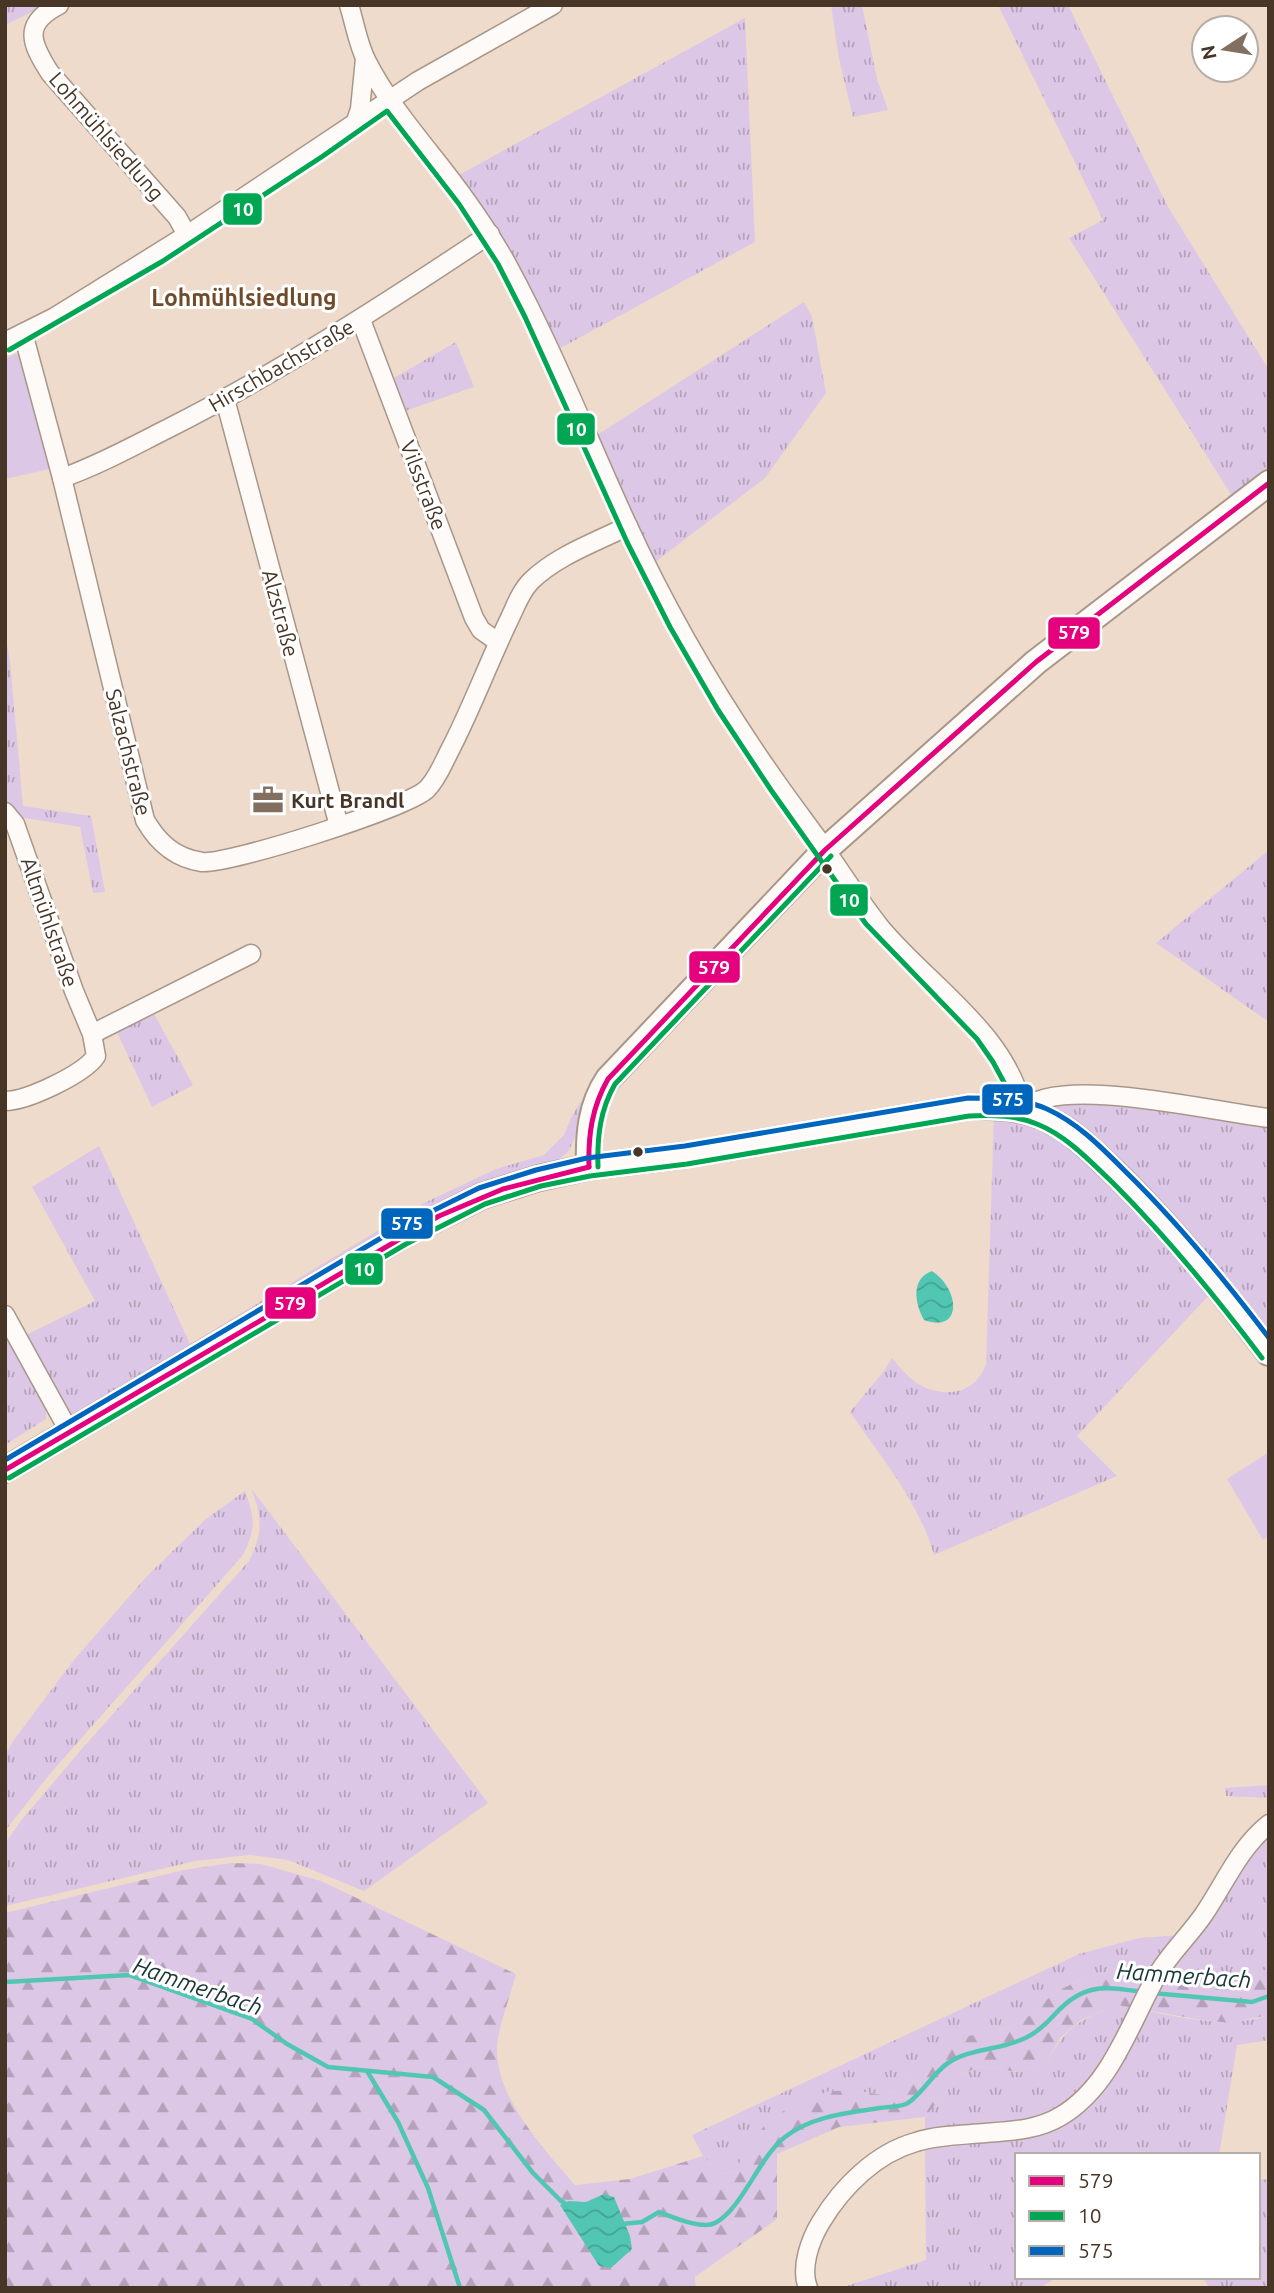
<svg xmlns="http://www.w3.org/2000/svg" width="1274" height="2293" font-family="Ubuntu,sans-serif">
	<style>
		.grass { fill: url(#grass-tufts) }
		.forest { fill: url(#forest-firs) }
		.green { fill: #ddc7e6 }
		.water { fill: url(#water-waves) }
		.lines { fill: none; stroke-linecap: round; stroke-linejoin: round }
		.stream { stroke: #51c7b3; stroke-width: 4.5 }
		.street-casing { stroke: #a89789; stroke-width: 21 }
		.secondary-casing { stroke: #a89789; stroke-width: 28 }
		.street { stroke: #fdfaf7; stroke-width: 18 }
		.secondary { stroke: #fdfaf7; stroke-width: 24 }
		.bus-1-casing { stroke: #fff; stroke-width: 10 }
		.bus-2-casing { stroke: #fff; stroke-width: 10 }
		.bus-3-casing { stroke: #fff; stroke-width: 10 }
		.bus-1 { stroke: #e5007d; stroke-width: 5 }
		.bus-2 { stroke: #00a651; stroke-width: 5 }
		.bus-3 { stroke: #0065bd; stroke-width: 5 }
		.bus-dot { fill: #473526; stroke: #fff; stroke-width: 2.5 }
		.labels { text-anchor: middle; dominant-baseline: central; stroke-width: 6; stroke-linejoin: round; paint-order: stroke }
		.street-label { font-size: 21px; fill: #473526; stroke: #fff }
		.poi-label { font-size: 21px; font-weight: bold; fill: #473526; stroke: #fff; text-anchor: start }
		.neighbourhood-label { font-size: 23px; font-weight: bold; fill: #704a29; stroke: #fff }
		.water-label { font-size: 23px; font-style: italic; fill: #1a3833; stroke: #fff }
		.line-badge { stroke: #fff; stroke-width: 2.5 }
		.badge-label { font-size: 19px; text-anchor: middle; font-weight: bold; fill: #fff }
	</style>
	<defs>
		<pattern id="grass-tufts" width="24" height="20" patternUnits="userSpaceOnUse" patternTransform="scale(1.75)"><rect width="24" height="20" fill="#ddc7e6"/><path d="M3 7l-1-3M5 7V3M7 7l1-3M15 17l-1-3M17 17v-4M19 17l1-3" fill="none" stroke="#b5a2ba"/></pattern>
		<pattern id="forest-firs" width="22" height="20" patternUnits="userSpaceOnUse" patternTransform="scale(1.75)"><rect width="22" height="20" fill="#ddc7e6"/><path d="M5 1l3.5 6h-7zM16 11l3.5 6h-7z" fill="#b5a2ba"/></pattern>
		<pattern id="water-waves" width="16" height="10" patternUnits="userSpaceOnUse" patternTransform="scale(1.75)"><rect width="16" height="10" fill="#51c7b3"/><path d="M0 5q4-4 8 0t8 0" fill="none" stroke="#45a291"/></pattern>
	</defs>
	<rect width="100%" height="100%" fill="#efdbcb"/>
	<g class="grass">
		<polygon points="5,5 46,5 5,25"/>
		<polygon points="831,5 862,5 877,79 888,110 853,117 839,59"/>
		<polygon points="998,5 1068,5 1167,205 1269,370 1269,472 1234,499 1069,238 1103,220"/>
		<polygon points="745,18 755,242 557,350 495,230 459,175"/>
		<polygon points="804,302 812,317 826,393 765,478 654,563 594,437"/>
		<polygon points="456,342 474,387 402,412 390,380"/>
		<polygon points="5,634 10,661 23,806 91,816 105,892 93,893 80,827 19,817 12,806 5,803"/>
		<polygon points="1269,850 1269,1022 1156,943"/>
		<polygon points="153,1012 193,1085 152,1107 116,1030"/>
		<polygon points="590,1087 574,1140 568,1152 558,1160 489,1181 418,1214 344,1260 76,1416 70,1415 24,1336 95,1301 32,1187 99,1146 190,1344 422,1204 496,1169 544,1155 564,1135 572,1116"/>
		<polygon points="1070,1097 1269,1122 1269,1342 1049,1113 1049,1102"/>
		<path d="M994,1113L1048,1127L1107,1174L1212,1292L1077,1436L1117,1476L934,1555C919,1502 880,1456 850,1412L884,1371L892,1358C902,1370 912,1382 926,1388C953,1398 977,1390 986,1364Z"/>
		<polygon points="8,1335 46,1407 46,1419 5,1445 5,1336"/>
		<path d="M251,1488L488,1803L364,1891L288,1860L250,1855L195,1861L5,1906V1844L20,1822L80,1751L249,1561C263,1533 263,1518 251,1488Z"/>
		<path d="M245,1491C255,1518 256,1529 243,1555L49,1775L5,1831V1755L16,1737L73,1661L148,1575L206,1519Z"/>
		<polygon points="1269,1785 1269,1798 1226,1796 1225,1788"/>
		<polygon points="1269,1830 1269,1970 1211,1977 1200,1970 1181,1949"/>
		<polygon points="1181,1935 1150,1972 1104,1972 1080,1980 1053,1993 1038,2010 1010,2028 986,2033 910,2073 898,2091 883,2095 858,2091 733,2172 720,2174 703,2156 692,2135 1079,1954 1139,1938"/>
		<path d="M1117,2005C1165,2013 1221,2032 1269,2015V2040L1237,2045L1219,2155H1017V2277H1057L1040,2288H840L926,2260L925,2143L1048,2118L925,2135V2117L958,2077L979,2066L1018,2072L1046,2063C1068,2025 1078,2021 1117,2005Z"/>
		<polygon points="1269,2179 1269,2288 1209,2288 1203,2277 1258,2277 1258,2180"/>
	</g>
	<path class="forest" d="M231,1863L261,1864L321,1881L516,1974C511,1994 498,2027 497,2047C495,2097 544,2149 575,2185L630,2179L703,2156L720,2174L733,2172L764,2126L785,2110L829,2091H858L883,2095L898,2091L910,2073L928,2056L953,2039L1010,2028L1038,2010L1053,1993L1080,1980L1104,1972H1150L1181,1949L1200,1970L1211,1977L1269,1970V2015L1231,2023L1202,2020L1117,2005L1081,2020L1060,2038L1046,2063L1018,2072L979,2066L958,2077L925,2117L839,2127L777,2154V2219L695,2277L696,2288H5V1913L184,1870Z"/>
	<g class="green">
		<polygon points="15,354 21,355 54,468 5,479 5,359"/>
		<polygon points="1269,1452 1269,1536 1263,1540 1227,1479"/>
	</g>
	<g class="water">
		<path d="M932,1271C960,1289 963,1334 924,1320C915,1304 910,1279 932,1271Z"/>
		<polygon points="604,2194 614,2197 630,2236 632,2249 611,2268 599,2266 560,2205 569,2201 586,2202"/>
	</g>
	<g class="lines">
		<g class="stream">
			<polyline points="5,1982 129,1975 252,2019 287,2044 328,2067 433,2077 484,2110 533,2173 561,2201 568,2205"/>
			<polyline points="1152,1993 1252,2002 1269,1996"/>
			<polyline points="367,2071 398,2122 428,2188 460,2288"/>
			<path d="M622,2224L642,2222L659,2212C673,2217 702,2230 715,2223C742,2209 759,2157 785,2137C811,2116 848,2113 880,2108C888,2107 899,2107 906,2104C919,2098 934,2072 948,2063C971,2048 999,2050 1023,2039C1036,2034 1047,2023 1056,2013C1085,1982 1105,1987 1143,1992"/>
		</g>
		<defs>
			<g id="street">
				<path d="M59,5C22,24 31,43 50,73L177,217L187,235"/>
				<path d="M349,5C355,24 358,45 367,62C384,95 407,124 430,153C459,189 486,226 508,266C553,349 587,437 626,522C668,614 719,701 777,783C793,806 811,829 827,852C844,877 861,903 880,927C928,985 1007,1033 1023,1110"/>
				<polyline points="355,124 360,109 365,59"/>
				<polyline points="361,320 474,618 481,630 498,642"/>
				<path d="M23,333L62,478L145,820C158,843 175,858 202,862C228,865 410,807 427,789C438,778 444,761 451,748C472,707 488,664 508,622C515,608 520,592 531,581C556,556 596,542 628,526"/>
				<polyline points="5,342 55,317 187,235 418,81 553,5"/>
				<polyline points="225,399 339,826"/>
				<path d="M62,478C99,465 133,446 167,429C280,372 385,304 490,234"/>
				<path d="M5,812L15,824L74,991L92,1034L96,1056C84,1074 27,1101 5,1101"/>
				<polyline points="92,1034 251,954"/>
				<path d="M1023,1110C1056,1073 1219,1113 1269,1118"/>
				<polyline points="5,1315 69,1431"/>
				<path d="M808,2288C800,2268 810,2240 821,2222C842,2187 876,2153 916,2142C938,2135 962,2135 985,2133C1011,2131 1038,2130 1061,2116C1111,2086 1129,2025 1156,1977C1169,1954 1189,1936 1204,1914C1225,1883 1239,1848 1269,1824"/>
			</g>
			<g id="secondary">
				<path d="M589,1167C588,1135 590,1106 608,1079L825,850L1036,662L1269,483"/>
				<path d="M5,1470L402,1236L482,1196L539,1178L589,1167L686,1155L968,1107C996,1106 1025,1107 1051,1121C1075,1133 1094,1153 1113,1171C1171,1227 1221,1289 1269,1353"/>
			</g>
		</defs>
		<use href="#street" class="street-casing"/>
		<use href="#secondary" class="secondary-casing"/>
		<use href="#street" class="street"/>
		<use href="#secondary" class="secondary"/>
		<defs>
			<g id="bus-1">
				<path d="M589,1167C588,1135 592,1107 608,1079L825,850L1036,662L1269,483"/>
				<polyline points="5,1470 439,1216 503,1189 589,1167"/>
			</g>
			<g id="bus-2">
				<polyline points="9,350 163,261 323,156 387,111 459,204 498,264 525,317 627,542 670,627 718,710 771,790 866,924 977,1039 993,1062 1006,1086 1015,1113"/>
				<path d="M598,1167C597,1137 600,1110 615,1084L831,856"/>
				<path d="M9,1478L406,1244L485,1204L541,1186L590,1176L687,1164L969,1116C992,1115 1016,1115 1037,1124C1067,1136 1090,1161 1113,1183C1167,1237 1216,1297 1262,1358"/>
			</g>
			<path id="bus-3" d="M5,1460L398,1228L479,1188L536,1170L587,1158L685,1146L968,1098C994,1098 1022,1098 1047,1109C1078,1123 1102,1148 1126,1172C1178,1223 1225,1280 1269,1338"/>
		</defs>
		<use href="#bus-1" class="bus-1-casing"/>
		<use href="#bus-2" class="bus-2-casing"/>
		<use href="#bus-3" class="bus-3-casing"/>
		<use href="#bus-1" class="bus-1"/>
		<use href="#bus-2" class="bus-2"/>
		<use href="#bus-3" class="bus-3"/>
	</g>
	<defs>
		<symbol id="office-bare" viewBox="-9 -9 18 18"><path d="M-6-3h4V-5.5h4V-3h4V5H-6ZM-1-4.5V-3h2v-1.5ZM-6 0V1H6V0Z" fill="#826f60" stroke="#fff" stroke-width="2.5" paint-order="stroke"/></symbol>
	</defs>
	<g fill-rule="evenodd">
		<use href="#office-bare" x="246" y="778" width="44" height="44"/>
	</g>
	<g class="bus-dot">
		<circle cx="827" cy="869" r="6"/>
		<circle cx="638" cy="1152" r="6"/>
	</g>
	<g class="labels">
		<g class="street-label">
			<text transform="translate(107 136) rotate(49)">Lohmühlsiedlung</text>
			<text transform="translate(281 365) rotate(-30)">Hirschbachstraße</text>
			<text transform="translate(424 485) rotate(69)">Vilsstraße</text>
			<text transform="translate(281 613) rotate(75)">Alzstraße</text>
			<text transform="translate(129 752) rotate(76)">Salzachstraße</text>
			<text transform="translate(50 922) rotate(71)">Altmühlstraße</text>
		</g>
		<g class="poi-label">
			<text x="291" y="800">Kurt Brandl</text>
		</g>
		<g class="neighbourhood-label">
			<text x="244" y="297">Lohmühlsiedlung</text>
		</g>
		<g class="water-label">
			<text transform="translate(1184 1975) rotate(4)">Hammerbach</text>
			<text transform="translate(198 1986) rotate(19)">Hammerbach</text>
		</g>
	</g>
	<g class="line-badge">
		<rect x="222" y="192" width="41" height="34" rx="7" fill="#00a651"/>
		<rect x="556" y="412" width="40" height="34" rx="7" fill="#00a651"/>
		<rect x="1047" y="616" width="54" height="34" rx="7" fill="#e5007d"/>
		<rect x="829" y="883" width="40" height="34" rx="7" fill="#00a651"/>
		<rect x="688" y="950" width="53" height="34" rx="7" fill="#e5007d"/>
		<rect x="981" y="1083" width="53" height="33" rx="7" fill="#0065bd"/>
		<rect x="380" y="1207" width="54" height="33" rx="7" fill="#0065bd"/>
		<rect x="344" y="1252" width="40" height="34" rx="7" fill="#00a651"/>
		<rect x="264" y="1286" width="53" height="34" rx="7" fill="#e5007d"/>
	</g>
	<g class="badge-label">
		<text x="243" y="216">10</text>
		<text x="576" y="436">10</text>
		<text x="1074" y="639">579</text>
		<text x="849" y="907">10</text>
		<text x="714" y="974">579</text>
		<text x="1008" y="1106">575</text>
		<text x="407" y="1230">575</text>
		<text x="364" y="1276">10</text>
		<text x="290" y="1310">579</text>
	</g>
	<rect width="1274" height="2293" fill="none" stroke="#473526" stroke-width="14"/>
	<rect x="1015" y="2153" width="245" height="126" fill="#ffffff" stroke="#b5aea8" stroke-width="2"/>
	<rect x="1029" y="2176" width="35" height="10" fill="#e5007d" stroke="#b5aea8" stroke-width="2"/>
	<text x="1078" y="2188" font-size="21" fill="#473526">579</text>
	<rect x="1029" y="2211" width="35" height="10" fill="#00a651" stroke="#b5aea8" stroke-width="2"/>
	<text x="1078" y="2223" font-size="21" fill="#473526">10</text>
	<rect x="1029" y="2246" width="35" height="10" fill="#0065bd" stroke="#b5aea8" stroke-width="2"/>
	<text x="1078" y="2258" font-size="21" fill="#473526">575</text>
	<g transform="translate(1225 49) rotate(258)"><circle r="33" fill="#ffffff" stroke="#b5aea8" stroke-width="2"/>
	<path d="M0-5L12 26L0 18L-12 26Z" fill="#826f60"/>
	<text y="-10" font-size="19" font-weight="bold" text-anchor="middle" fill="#473526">N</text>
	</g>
</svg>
